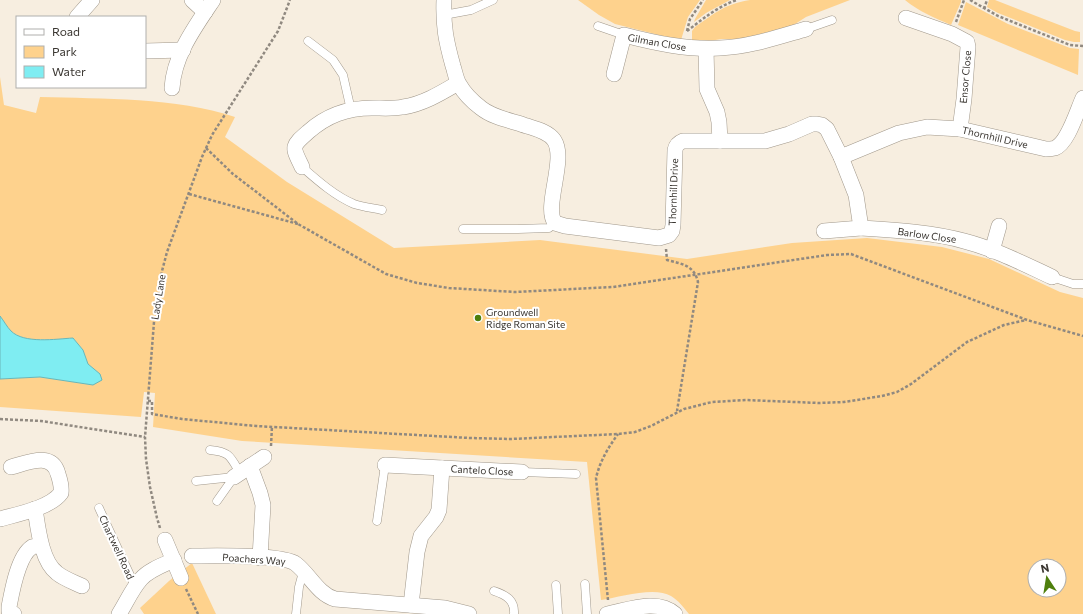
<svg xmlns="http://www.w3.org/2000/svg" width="1083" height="614" font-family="Commissioner,sans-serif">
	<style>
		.green { fill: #fed28d; fill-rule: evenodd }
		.water { fill: #7fedf2; stroke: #6ab6b8 }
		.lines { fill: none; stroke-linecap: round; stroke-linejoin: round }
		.lane-casing { stroke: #a1988b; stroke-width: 9 }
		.street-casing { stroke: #a1988b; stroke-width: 16 }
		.path { stroke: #908980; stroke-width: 2.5; stroke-dasharray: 3 2; stroke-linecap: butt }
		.lane { stroke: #fff; stroke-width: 8 }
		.street { stroke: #fff; stroke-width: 15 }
		.poi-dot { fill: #4e7f0d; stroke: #fff; stroke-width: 1.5 }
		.labels { text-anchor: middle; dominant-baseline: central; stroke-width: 4; stroke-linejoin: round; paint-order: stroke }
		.street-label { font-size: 10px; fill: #3a3631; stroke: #fff }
		.poi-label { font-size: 10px; fill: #3a3631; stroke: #fff; text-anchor: start }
	</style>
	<rect width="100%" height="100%" fill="#f7eee0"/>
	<g class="green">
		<polygon points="578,0 700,0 688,17 681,40 675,39 615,24 599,15"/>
		<polygon points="706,0 730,0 706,13 694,22 695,19"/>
		<path d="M750,0H850L806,17L792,26L742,39H722L709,41L692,40V31L695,27C715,13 725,4 750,0Z"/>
		<path d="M905,0H961V2L951,25C935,18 918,11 905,0Z"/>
		<polygon points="989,0 995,0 1075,31 1080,32 1080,42 1074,42 1065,40 998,13 987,7"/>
		<polygon points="966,2 1008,24 1070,48 1079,49 1078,75 958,25"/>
		<path d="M0,77L4,105L36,113L40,97C103,99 176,97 235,117L225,137L287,182L394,248L540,240L687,259L792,243L867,238L942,247L989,259L1060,292L1083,298V614H689C684,608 678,600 671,596C655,586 620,597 601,600L587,462L242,441L153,427L155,393L144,392L141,417L0,407V379L40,377L93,385L100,374L88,364L83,350L73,338C56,339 24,344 11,331C7,327 4,321 0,316ZM1035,566H1059V590H1035Z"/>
		<polygon points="192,563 216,614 144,614 140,608 169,581"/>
	</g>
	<path class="water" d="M0,316C4,321 7,327 11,331C24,344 56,339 73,338L83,350L88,364L100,374L102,380L93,385L40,377L0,379Z"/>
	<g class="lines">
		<defs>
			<g id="lane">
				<polyline points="444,15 471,10 493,0"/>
				<polyline points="598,26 624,35"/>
				<polyline points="806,29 832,20"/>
				<polyline points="308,41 333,60 343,75 351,110"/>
				<path d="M302,167C318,181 335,196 354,204C363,207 373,208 382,210"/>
				<polyline points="463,229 518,229 549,228 555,223"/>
				<polyline points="1052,277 1073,284 1083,284"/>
				<path d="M210,450C230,452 230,456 240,473"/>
				<polyline points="522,472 576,474"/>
				<polyline points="196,481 234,477 217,501"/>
				<polyline points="99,508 135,586"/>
				<polyline points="377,521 385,465"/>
				<polyline points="585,584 587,614"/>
				<polyline points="556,585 558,614"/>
				<path d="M494,591C506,595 515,600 514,614"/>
				<polyline points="296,614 299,587 303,572"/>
			</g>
			<g id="street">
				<polyline points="192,0 205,12"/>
				<path d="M444,0C443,26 446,41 453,66C455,72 456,79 459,84C464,93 473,102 481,108C492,117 508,120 521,124C531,128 547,130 554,140C567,159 543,207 555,223L565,226L659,238L669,235L672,231L673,225L675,150C676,145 678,143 683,141H765L789,134L812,124H817L822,125L827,129L841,157L899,133L927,127L960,129L1046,149C1049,149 1052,149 1055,148C1068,143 1077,111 1083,98"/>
				<polyline points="77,17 92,0"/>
				<polyline points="906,18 952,34 967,42 968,47 964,99 960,129"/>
				<polyline points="706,49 707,89 717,112 719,122 720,141"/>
				<polyline points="145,51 183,50"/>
				<path d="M614,74L624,35C655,43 687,50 720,48C749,47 778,37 806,29"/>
				<path d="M172,88C174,55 195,27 213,0"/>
				<path d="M302,167C292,146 291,147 308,132C327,115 347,108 372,108C382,108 393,109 403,107C423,104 441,93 458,83"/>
				<path d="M861,228C894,230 932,232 964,241C995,249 1024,264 1052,277"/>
				<polyline points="824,231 861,228 856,195 841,157"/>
				<polyline points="992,251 999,226"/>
				<polyline points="385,465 522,472"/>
				<polyline points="250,466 260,493 263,505 260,558"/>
				<polyline points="234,477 264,457"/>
				<path d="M35,509C38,527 41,561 57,573C64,579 74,582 82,586"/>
				<path d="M0,519C18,514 50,508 61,493C62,486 60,480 58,474C52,451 27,463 11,467"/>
				<polyline points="165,540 181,578"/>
				<path d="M192,556C212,556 283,554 296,564C310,575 318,594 335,599L445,608L469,614"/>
				<polyline points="411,605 417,552 421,536 436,517 439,510 442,468"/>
				<path d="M14,614L9,611V607C12,591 18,556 32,547C34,546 38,546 41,546"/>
				<path d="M119,614C126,603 132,589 141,579C149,570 163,565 174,560"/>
				<path d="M607,614C628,610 657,598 675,614"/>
			</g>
		</defs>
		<use href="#lane" class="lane-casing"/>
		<use href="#street" class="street-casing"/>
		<g class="path">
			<polyline points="970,0 998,16 1070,45 1083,46"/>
			<polyline points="984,9 987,0"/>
			<polyline points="956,22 964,0"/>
			<path d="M687,31C703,19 718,6 737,0"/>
			<polyline points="687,31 690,19 703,0"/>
			<polyline points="206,148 233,174 298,224 386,274 417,283 449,288 515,292 613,287 827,255 851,254 1027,320 1083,336"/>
			<polyline points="189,194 298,224"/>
			<path d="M666,249L667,260C682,264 694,265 698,282L677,411"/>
			<polyline points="148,401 152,401 152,414 182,419 256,426 470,438 511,439 618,434 635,432 651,426 684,409 712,402 746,400 819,403 844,402 882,396 897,392 911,384 967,342 1004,325 1026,320"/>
			<polyline points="0,419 41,421 145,437"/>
			<polyline points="271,446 272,426"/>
			<polyline points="160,528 157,518 150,487 146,459 145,437 154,322 162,271 167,252 202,157 212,135 278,31 290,0"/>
			<polyline points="186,589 198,614"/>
			<path d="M608,600L596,478C600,461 608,448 618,434"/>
		</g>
		<use href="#lane" class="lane"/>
		<use href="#street" class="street"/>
	</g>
	<circle class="poi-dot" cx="478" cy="318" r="4"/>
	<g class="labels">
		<g class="street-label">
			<text transform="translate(657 42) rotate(10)">Gilman Close</text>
			<text transform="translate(965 77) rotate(-85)">Ensor Close</text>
			<text transform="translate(995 137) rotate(13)">Thornhill Drive</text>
			<text transform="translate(673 192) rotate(-88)">Thornhill Drive</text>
			<text transform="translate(927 235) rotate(8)">Barlow Close</text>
			<text transform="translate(158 297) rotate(-81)">Lady Lane</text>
			<text transform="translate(482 470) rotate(3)">Cantelo Close</text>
			<text transform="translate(117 547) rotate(65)">Chartwell Road</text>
			<text transform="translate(254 559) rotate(4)">Poachers Way</text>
		</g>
		<g class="poi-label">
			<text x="486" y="312">Groundwell<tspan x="486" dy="12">Ridge Roman Site</tspan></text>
		</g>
	</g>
	<rect x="16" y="16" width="130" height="72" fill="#ffffff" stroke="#b0afad"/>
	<rect x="24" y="29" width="20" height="6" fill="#ffffff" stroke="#b0afad"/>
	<text x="52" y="36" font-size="12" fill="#3a3631">Road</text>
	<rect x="24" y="46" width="20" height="12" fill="#fed28d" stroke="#b0afad"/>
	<text x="52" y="56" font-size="12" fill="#3a3631">Park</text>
	<rect x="24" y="66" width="20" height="12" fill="#7fedf2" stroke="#b0afad"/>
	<text x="52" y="76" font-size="12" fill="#3a3631">Water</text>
	<g transform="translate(1047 578) rotate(348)"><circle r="19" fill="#ffffff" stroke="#b0afad"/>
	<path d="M0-3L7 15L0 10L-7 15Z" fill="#4e7f0d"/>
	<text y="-6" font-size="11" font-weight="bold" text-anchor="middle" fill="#3a3631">N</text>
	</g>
</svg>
